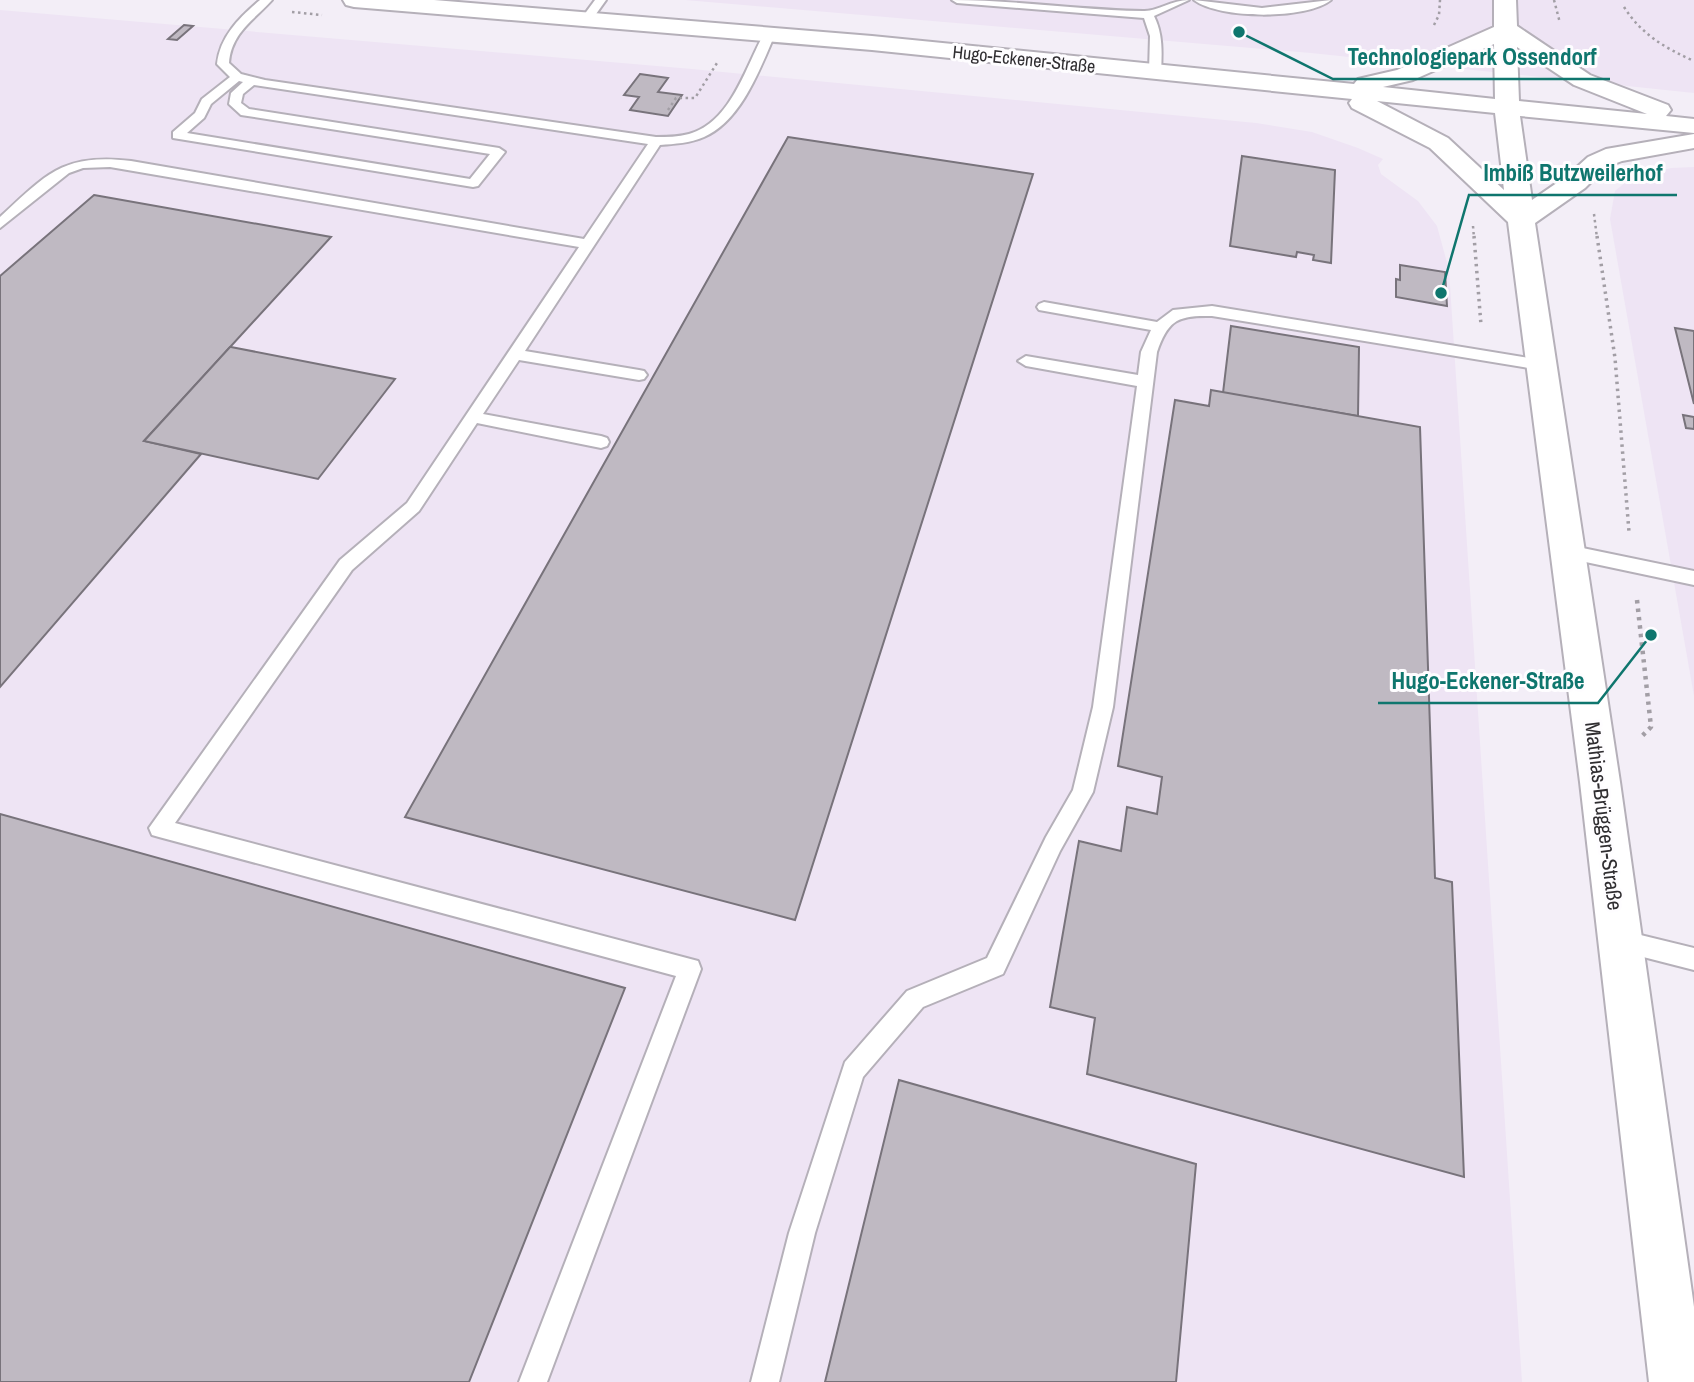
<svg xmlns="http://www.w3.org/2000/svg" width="1694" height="1382" font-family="'Archivo Narrow',sans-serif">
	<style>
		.built { fill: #eee4f4 }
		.building { fill: #bfb9c2; stroke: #78737b; stroke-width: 2 }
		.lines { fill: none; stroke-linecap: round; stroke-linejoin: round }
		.lane-casing { stroke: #b5b0b9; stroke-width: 4 }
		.secondary-casing { stroke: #b5b0b9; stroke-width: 4 }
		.path-far2 { stroke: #a29ea5; stroke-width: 2.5; stroke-dasharray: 2.5 3.5; stroke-linecap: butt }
		.path-far1 { stroke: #a29ea5; stroke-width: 3.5; stroke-dasharray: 2.5 4.5; stroke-linecap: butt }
		.path { stroke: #a29ea5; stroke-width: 4.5; stroke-dasharray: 3.5 5; stroke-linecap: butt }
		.lane { fill: #fff; fill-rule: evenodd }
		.secondary { fill: #fff; fill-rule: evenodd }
		.labels { text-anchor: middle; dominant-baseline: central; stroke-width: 6; stroke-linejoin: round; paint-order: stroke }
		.far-street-label { font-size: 18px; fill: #302e31; stroke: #fefdff }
		.street-label { font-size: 21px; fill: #302e31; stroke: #fefdff }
		.leader { fill: none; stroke: #0f766e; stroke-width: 2.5 }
		.callout-dot { fill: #0f766e; stroke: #fefdff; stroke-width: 2.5 }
		.callout-label { font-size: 23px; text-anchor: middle; font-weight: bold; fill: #0f766e; stroke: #fefdff; stroke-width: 6; stroke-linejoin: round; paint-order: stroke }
	</style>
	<rect width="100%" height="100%" fill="#f3eef7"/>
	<g class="built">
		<polygon points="685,0 1694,0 1694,93 1311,53"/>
		<polygon points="0,10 692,69 1256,123 1312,132 1358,148 1383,159 1378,165 1381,174 1418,201 1437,226 1449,270 1522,1382 0,1382"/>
		<polygon points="1694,167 1694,696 1610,219 1615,191 1631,178 1671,168"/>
	</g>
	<g class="building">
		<polygon points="184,25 193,26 177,40 168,39"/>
		<polygon points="640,74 668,78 658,92 682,95 668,116 630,110 639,97 624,95"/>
		<polygon points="788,137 1033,174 795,920 405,817"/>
		<polygon points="1242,156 1335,170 1331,263 1313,260 1314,255 1297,252 1296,257 1230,246"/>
		<polygon points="94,195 331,237 144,441 201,454 0,687 0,276"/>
		<polygon points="1400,265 1445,272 1447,306 1396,297 1396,279 1400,280"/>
		<polygon points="1231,326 1359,347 1358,416 1223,393"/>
		<polygon points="1675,328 1694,331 1694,404"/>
		<polygon points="230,347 231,347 395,379 318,479 144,441"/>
		<polygon points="1211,390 1420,427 1435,878 1452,882 1464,1177 1087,1074 1095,1018 1050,1007 1079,841 1121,851 1127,807 1157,814 1162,777 1118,766 1175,400 1209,406"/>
		<polygon points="1683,415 1694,417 1694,429 1686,428"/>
		<polygon points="0,814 625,988 469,1382 0,1382"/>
		<polygon points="899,1080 1196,1164 1176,1382 825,1382"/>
	</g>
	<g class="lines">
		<defs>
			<g id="lane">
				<path d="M260,0H272C254,20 231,33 229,63L241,74L265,80L656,137C667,137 678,137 689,134C732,122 746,65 765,32L775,34C760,69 741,121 704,137C690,143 675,144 660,145L525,351L639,370L644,371L647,375L644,379L639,380L519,360L483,414L601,436L607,438L609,442L607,446L601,448L477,423L419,511L352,570L175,823L698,961L701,969L547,1382H519L676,976L159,837L152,835L149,828L340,560L407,503L579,247L110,167L83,168L69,173L0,228V217C47,174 63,153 131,161L584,239L648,144L254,85L243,94L241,103L249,109L499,148L505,152L478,186L473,187L173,138V132L195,113L202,99L230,77L217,64C220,36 240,17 260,0ZM239,81L243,82L231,93L229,104L241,115L490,154L470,179L187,133L204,118L211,104Z"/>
				<polygon points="595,0 606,0 591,21 583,21 581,19"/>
				<path d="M952,0C1016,0 1079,10 1143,11C1157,12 1171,0 1189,0L1154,16C1163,34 1162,53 1161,72L1155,76L1149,72L1150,36L1144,18L957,3Z"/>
				<path d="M1194,0L1262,8L1331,0C1306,20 1219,19 1194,0Z"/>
				<path d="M1044,302L1157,322L1173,310L1212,306L1541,360L1549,365L1541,370L1212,316C1178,315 1168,320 1157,352L1113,707L1093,792L1060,851L1003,974L923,1007L863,1077L815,1233L779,1382H751L789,1233L845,1062L907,991L987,958L1046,837L1073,790L1093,707L1137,386L1026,366L1018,361L1026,356L1138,375L1141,352L1151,330L1039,310L1037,307L1039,304Z"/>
				<polygon points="1568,545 1694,571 1694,585 1562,557 1559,552 1562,547"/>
				<polygon points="1620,930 1694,948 1694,970 1612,949 1609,941 1612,933"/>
			</g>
			<path id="secondary" d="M343,0H434L872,36L1354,84L1358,79L1397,70L1494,27V0H1516L1517,26L1590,75L1668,105L1671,110L1666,116L1694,119V133L1520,116L1532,200L1567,176L1588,157L1606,149L1694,134V148L1622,161L1606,167L1585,188L1535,223L1620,782L1694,1307V1382H1649L1580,782L1508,222L1430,148L1352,108L1349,103L1352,99L872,50L354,7L346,5ZM1494,44L1495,99L1383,87L1413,80ZM1517,47L1574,85L1647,114L1519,101ZM1377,101L1495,113L1504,190L1448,138Z"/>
		</defs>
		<use href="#lane" class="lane-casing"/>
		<use href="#secondary" class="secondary-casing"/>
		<g class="path-far2">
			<polyline points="1554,0 1560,23"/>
			<path d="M1624,7C1641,34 1665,48 1694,61"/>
			<polyline points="292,12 322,15"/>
			<polyline points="1434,25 1439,15 1440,0"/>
			<polyline points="668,110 676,98 695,98 717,63"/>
			<polyline points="1594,214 1597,238"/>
			<polyline points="1473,226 1474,238"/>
		</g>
		<g class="path-far1">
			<polyline points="1474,236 1481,325"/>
			<polyline points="1597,236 1615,358 1629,532"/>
		</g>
		<polyline class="path" points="1637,600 1651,727 1641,737"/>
		<use href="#lane" class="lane"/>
		<use href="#secondary" class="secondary"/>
	</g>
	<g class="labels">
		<g class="far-street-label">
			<text transform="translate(1024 59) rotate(6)">Hugo-Eckener-Straße</text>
		</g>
		<g class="street-label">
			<text transform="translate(1604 816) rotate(83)">Mathias-Brüggen-Straße</text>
		</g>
	</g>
	<path class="leader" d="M1239 32L1333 79H1610M1441 293L1469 195H1677M1651 635L1598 703H1378"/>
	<g class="callout-dot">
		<circle cx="1239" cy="32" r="7"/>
		<circle cx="1441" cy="293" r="7"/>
		<circle cx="1651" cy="635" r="7"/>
	</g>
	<g class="callout-label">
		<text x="1472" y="65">Technologiepark Ossendorf</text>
		<text x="1573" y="181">Imbiß Butzweilerhof</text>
		<text x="1488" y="689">Hugo-Eckener-Straße</text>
	</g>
</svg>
